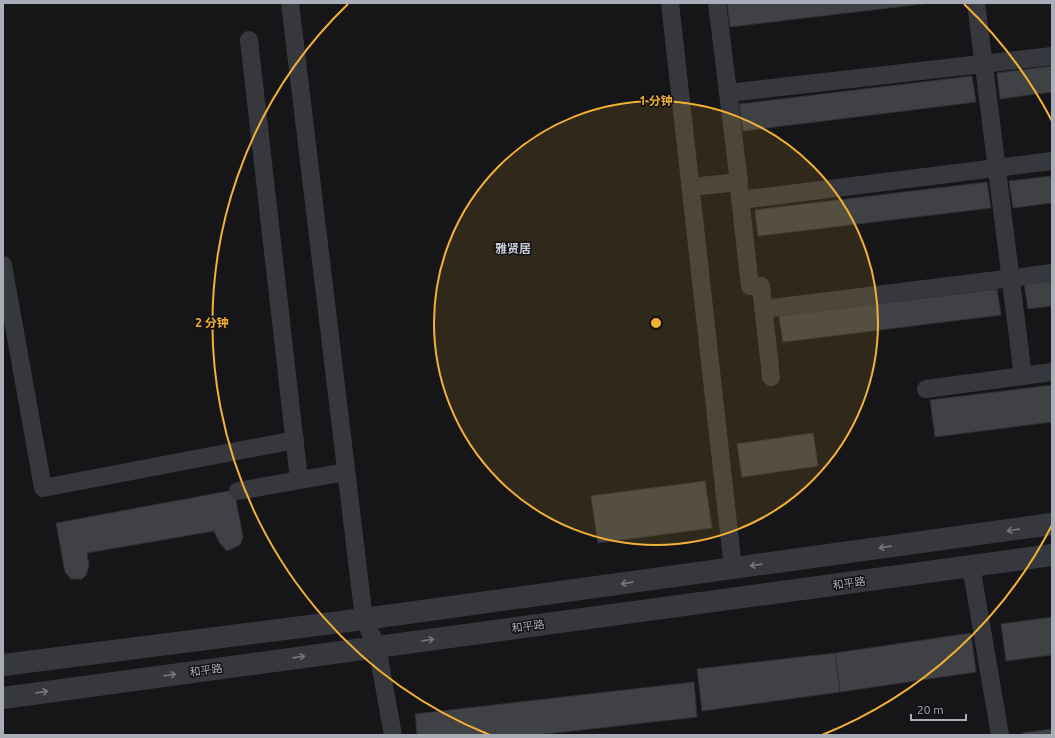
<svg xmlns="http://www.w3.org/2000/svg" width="1055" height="738" font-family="Ubuntu,'Noto Sans SC',sans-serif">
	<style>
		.building { fill: #404145; stroke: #303034 }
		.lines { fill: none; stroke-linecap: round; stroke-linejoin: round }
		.minor { stroke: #37383d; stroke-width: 18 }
		.tertiary { stroke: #37383d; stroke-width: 22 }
		.oneway { stroke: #757881 }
		.ring { fill: none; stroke: #f2b134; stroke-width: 2 }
		.labels { text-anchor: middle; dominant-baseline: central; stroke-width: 3; stroke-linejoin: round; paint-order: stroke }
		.street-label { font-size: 11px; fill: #a8adb8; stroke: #111113 }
		.neighbourhood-label { font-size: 12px; font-weight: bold; fill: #c9ccd4; stroke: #111113 }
		.centre { fill: #f2b134; stroke: #111113; stroke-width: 2 }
		.ring-label { font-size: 12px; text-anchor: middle; font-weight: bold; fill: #f2b134; stroke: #111113; stroke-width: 3; stroke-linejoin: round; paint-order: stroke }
	</style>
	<rect width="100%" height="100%" fill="#161618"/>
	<g class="building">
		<polygon points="727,3 931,3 730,27"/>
		<polygon points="1052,66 1052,92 1000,99 997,73"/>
		<polygon points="972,76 976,102 743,131 739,104"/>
		<polygon points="1052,176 1052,203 1013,208 1009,181"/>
		<polygon points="987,182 991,208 758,236 755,210"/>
		<polygon points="1052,280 1052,306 1028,309 1024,283"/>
		<polygon points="997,289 1001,315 783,342 779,316"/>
		<polygon points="1052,385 1052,422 935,437 930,400"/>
		<polygon points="813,433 818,466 742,477 737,444"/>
		<polygon points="705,481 712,528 598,543 591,496"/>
		<polygon points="234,490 243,537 240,545 227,551 219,542 214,531 87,553 89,566 86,575 82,579 71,579 65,572 56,523"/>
		<polygon points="1052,617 1052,655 1006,661 1001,624"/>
		<polygon points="971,633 976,672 840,692 835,653"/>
		<polygon points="835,653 840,692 702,711 697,669"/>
		<polygon points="694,682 697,717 537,735 417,735 415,714"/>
		<polygon points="1052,729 1052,735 1023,735 1022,733"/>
	</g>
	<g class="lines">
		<g class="minor">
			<polyline points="290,3 364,619 377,647 393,735"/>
			<polyline points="670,3 733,568"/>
			<polyline points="976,3 1023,376"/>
			<polyline points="249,40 299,480"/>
			<polyline points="728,93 1052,56"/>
			<polyline points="691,187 739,182 717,3"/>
			<polyline points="739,189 750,286 761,286 771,377"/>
			<polyline points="741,200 1052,161"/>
			<polyline points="3,265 43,488 295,440"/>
			<polyline points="764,309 1052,273"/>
			<polyline points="926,389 1052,372"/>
			<polyline points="238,491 346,472"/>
			<polyline points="971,566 1000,735"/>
		</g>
		<g class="tertiary">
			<polyline points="3,665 364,619 1052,524"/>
			<polyline points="3,698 1052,555"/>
		</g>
	</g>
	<defs><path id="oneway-shaft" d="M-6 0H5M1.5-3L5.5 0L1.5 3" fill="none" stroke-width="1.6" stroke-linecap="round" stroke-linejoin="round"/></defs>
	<g class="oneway">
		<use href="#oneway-shaft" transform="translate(1013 530) rotate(172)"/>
		<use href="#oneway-shaft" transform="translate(885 547) rotate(172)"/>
		<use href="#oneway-shaft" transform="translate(756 565) rotate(172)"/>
		<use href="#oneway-shaft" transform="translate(627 583) rotate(172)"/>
		<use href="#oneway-shaft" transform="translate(428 640) rotate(-8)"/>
		<use href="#oneway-shaft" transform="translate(299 657) rotate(-8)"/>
		<use href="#oneway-shaft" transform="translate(170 675) rotate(-8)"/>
		<use href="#oneway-shaft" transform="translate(42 692) rotate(-8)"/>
	</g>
	<circle cx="656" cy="323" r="222" fill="#f2b134" fill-opacity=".12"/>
	<g class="ring">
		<circle cx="656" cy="323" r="222"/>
		<path d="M1052 525A444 444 0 0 1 822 735M490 735A444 444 0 0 1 348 4M964 4A444 444 0 0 1 1052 121"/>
	</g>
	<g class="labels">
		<g class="street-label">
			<text transform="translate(849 583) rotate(-8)">和平路</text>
			<text transform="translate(528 626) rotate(-8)">和平路</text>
			<text transform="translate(206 670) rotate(-8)">和平路</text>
		</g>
		<g class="neighbourhood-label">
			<text x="513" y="248">雅贤居</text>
		</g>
	</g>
	<circle cx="656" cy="323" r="6" class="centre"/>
	<g class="ring-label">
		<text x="656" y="105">1 分钟</text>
		<text x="212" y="327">2 分钟</text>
	</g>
	<rect width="1055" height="738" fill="none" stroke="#a8adb8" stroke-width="8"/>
	<path d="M911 714v6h55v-6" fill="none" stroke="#a8adb8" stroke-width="2"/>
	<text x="917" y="714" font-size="12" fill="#a8adb8" stroke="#111113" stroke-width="3" paint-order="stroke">20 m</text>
</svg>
